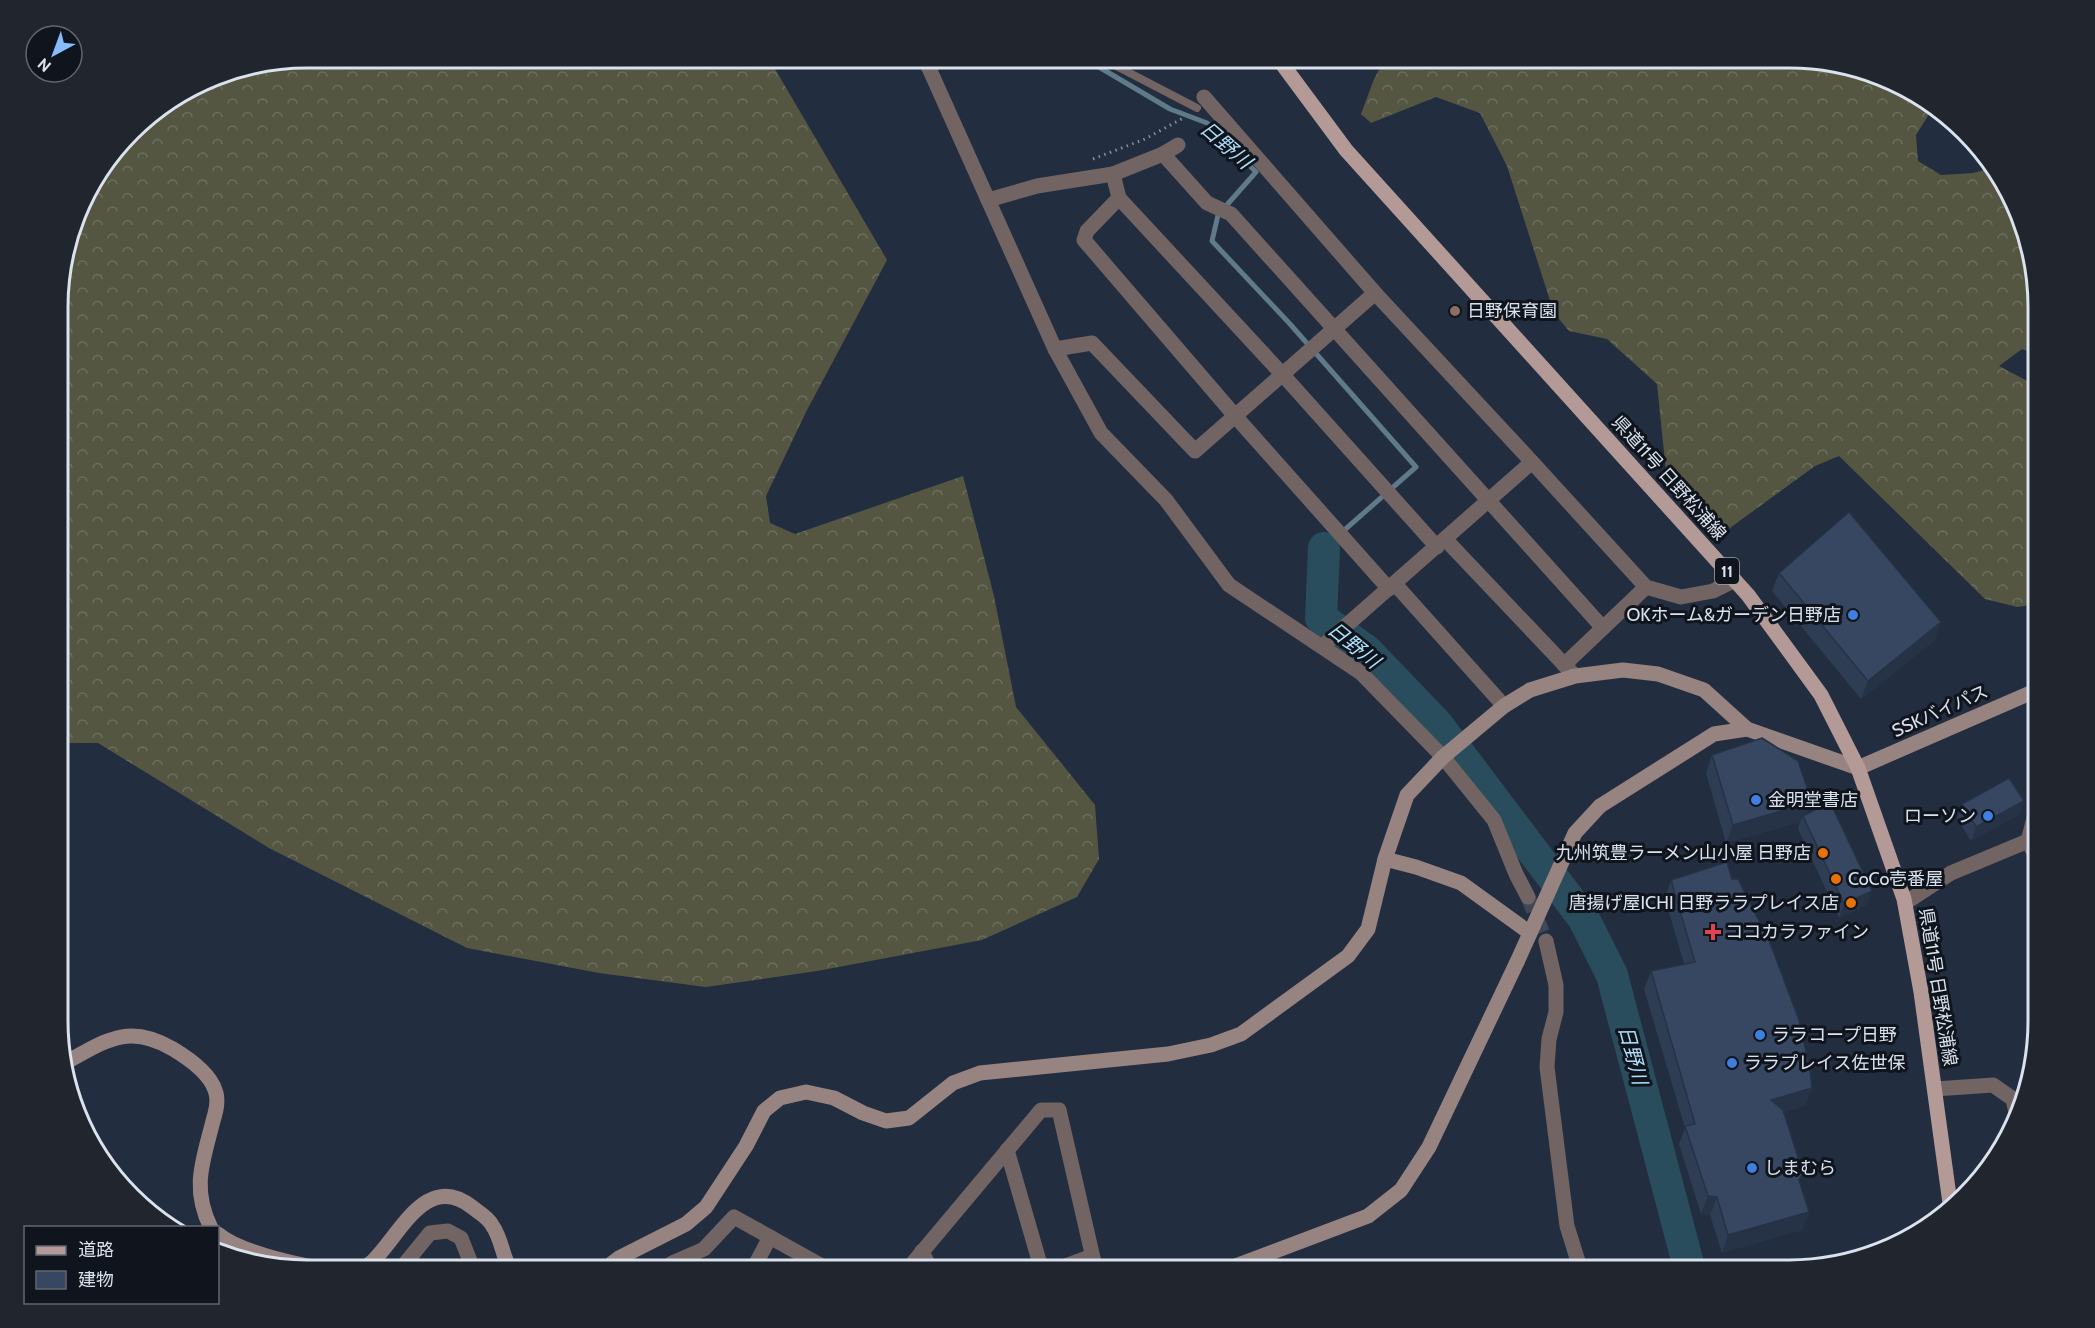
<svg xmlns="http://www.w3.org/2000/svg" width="2095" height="1328" font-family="Cabin,'Noto Sans JP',sans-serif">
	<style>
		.forest { fill: url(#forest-crowns) }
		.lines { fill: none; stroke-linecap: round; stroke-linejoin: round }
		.stream { stroke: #5f7a89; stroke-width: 5 }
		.river { stroke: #2a4d5e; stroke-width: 32 }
		.street-tunnel { stroke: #3e4859; stroke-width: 15; stroke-dasharray: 15 8; stroke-linecap: butt }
		.path { stroke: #868f9e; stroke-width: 3; stroke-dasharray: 1.5 4.5; stroke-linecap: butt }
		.lane { stroke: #716462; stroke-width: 8 }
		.street { stroke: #716462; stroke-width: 15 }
		.secondary { stroke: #978380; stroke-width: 15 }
		.primary { stroke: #b49a97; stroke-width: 15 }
		.secondary-bridge { stroke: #978380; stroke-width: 15 }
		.wall { fill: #2f3d54 }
		.shaded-wall { fill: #263245 }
		.building { fill: #374762; stroke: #263245; stroke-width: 1.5 }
		.education-dot { fill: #8d6e63; stroke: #10151d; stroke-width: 2 }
		.shop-dot { fill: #3f7fe0; stroke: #10151d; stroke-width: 2 }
		.food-dot { fill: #e8710a; stroke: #10151d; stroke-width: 2 }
		.health-dot { fill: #e0444e; stroke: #10151d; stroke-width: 2 }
		.labels { text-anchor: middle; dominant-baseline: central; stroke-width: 6; stroke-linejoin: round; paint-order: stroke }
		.shield { fill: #10151d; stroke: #9da4af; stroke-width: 1.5 }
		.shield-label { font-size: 16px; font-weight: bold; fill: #dae2ee }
		.poi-label { font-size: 18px; fill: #dae2ee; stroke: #10151d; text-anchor: start }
		.street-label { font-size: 18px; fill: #dae2ee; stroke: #10151d }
		.water-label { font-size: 20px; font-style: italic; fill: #acdffa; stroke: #10151d }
		.rim { fill: none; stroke: #dae2ee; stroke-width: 3 }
	</style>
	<defs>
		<pattern id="forest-crowns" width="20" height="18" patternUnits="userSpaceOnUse" patternTransform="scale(1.5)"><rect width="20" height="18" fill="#545642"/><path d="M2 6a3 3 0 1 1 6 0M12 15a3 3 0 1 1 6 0" fill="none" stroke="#6c6e5e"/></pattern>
	</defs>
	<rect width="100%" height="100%" fill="#222d3f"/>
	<g class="forest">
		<polygon points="306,57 768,57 887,260 806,412 766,496 770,523 795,534 963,476 994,596 1016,707 1095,805 1099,859 1077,897 982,940 817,971 706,987 599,973 467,948 269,848 98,743 59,743 59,274 83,196 142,119 211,76"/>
		<polygon points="1386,57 1789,57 1854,66 1927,99 1936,108 1931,111 1916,135 1918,161 1941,175 1973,173 1992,168 2005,182 2037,290 2037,354 2022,349 1999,366 2037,386 2037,604 2017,607 1985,599 1839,456 1815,466 1723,533 1667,481 1657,384 1607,339 1569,331 1554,313 1507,166 1480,113 1436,97 1371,123 1361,114 1374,79"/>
	</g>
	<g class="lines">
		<polyline class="stream" points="1082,57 1170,109 1207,123 1256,172 1218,215 1212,241 1290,324 1416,467 1324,548"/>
		<polyline class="river" points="1324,548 1321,618 1367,651 1437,724 1584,919 1612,975 1690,1271"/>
		<polyline class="street-tunnel" points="1528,897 1546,941"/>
		<polyline class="path" points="1093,159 1145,139 1185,117"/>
		<polyline class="lane" points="1099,57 1197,108"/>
		<g class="street">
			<polyline points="924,57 1055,349 1101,433 1166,500 1229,585 1361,673 1443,757 1494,820 1516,874 1528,897"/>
			<polyline points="1204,97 1375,293 1532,462 1323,646"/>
			<polyline points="1163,154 1207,203 1231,214 1603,628"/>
			<polyline points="1113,174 1119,198 1283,375 1437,547"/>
			<polyline points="1119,198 1087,231 1084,240 1236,417 1389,589"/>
			<polyline points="988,200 1037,186 1113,174 1163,154 1178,145"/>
			<polyline points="1055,349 1092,343 1195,451 1375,293"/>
			<polyline points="1532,462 1646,587 1681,597 1713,591 1735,580"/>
			<polyline points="1446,540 1575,676"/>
			<polyline points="1395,584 1504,706"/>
			<polyline points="1564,665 1646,587"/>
			<polyline points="2028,841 2037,859"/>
			<polyline points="1905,903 1951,873 2028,841 2037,807"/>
			<polyline points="1546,941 1556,985 1556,1012 1549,1039 1547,1067 1567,1226 1581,1271"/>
			<polyline points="1935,1089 1993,1085 2013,1099 2017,1117"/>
			<polyline points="1007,1150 1042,1271"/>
			<polyline points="922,1251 931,1271"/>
			<polyline points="399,1271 430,1233 448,1231 461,1238 474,1271"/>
			<polyline points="662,1271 672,1263 704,1249 734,1217 831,1271"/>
			<polyline points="752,1271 770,1237"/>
			<polyline points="906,1271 1041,1110 1059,1110 1096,1271"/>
			<polyline points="1052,1271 1092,1256"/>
		</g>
		<g class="secondary">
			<polyline points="1600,806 1714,734 1747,729"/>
			<polyline points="1385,859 1416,867 1461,883 1530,933"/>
			<path d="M63,1064C104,1042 127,1022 173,1049C188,1058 209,1072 215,1090C219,1100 216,1111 213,1121C203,1161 191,1188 211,1228"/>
			<path d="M218,1234C242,1254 307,1267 338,1271"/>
			<path d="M358,1271C363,1268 369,1265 373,1261C400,1235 426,1171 472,1207C478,1212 488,1217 492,1225C502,1239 502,1256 511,1271"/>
			<polyline points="602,1271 619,1258 686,1224 706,1207 746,1146 764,1111 780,1098 806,1092 834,1098 863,1113 886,1121 909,1118 953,1083 980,1073 1168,1054 1211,1045 1241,1034 1348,956 1368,929 1385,859 1407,795 1443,757 1504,706 1530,690 1575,676 1623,670 1658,674 1704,690 1747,729 1858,768 2037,690"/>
			<polyline points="1222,1271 1368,1216 1401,1190 1429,1147 1517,962"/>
		</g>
		<polyline class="primary" points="1277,57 1346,150 1748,595 1821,695 1858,768 1904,899 1921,992 1950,1203"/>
		<polyline class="secondary-bridge" points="1517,962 1575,833 1600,806"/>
	</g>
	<g class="wall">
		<polygon points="1779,573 1935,640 1861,699 1772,591"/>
		<polygon points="1712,755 1808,813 1867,905 1839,918 1798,829 1800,822 1726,843 1706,773"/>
		<polygon points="1962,804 2019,815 1971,841 1957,818"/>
		<polygon points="1732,879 1812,1088 1805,1106 1784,1112 1800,1182 1809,1212 1802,1230 1722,1253 1710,1215 1701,1214 1679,1144 1685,1128 1644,989 1651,971 1684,964 1665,898 1671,880"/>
	</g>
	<g class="shaded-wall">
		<polygon points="1941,622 1935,640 1861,699 1868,681"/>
		<polygon points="2024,801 2019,815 1971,841 1976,827"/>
		<polygon points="1812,802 1805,820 1803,816 1800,822 1726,843 1733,825"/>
		<polygon points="1872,891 1867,905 1839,918 1844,904"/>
		<polygon points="1812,1088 1805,1106 1765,1118 1771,1100"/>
		<polygon points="1708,1196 1717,1197 1710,1215 1701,1214"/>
		<polygon points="1809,1212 1802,1230 1722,1253 1728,1235"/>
	</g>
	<g class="building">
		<polygon points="1849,512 1941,622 1868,681 1779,573"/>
		<polygon points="1762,738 1798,761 1812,802 1733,825 1712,755"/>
		<polygon points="2009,778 2024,801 1976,827 1962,804"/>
		<polygon points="1830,802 1872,891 1844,904 1803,816"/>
		<polygon points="1727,862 1732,879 1738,879 1770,943 1799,1020 1810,1070 1812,1088 1771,1100 1783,1110 1803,1173 1799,1180 1809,1212 1728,1235 1717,1197 1708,1196 1685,1126 1695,1124 1651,971 1695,962 1671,880"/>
	</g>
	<circle class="education-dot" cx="1455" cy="311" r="6"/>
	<g class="shop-dot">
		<circle cx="1853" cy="615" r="6"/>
		<circle cx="1756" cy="800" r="6"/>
		<circle cx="1988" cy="816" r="6"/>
		<circle cx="1760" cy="1035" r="6"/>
		<circle cx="1732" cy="1063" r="6"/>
		<circle cx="1752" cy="1168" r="6"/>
	</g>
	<g class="food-dot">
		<circle cx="1823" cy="853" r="6"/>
		<circle cx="1836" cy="879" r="6"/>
		<circle cx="1851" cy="903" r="6"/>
	</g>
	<path class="health-dot" d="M1710 923h6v6h6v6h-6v6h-6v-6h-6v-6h6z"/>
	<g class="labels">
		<rect class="shield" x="1715" y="558" width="24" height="26" rx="4.5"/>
		<g class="shield-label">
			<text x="1727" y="571">11</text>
		</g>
		<g class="poi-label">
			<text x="1467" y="311">日野保育園</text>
			<text x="1841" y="615" text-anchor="end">OKホーム&amp;ガーデン日野店</text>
			<text x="1768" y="800">金明堂書店</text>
			<text x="1976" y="816" text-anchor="end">ローソン</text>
			<text x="1811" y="853" text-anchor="end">九州筑豊ラーメン山小屋 日野店</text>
			<text x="1848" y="879">CoCo壱番屋</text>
			<text x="1839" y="903" text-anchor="end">唐揚げ屋ICHI 日野ララプレイス店</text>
			<text x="1725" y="932">ココカラファイン</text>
			<text x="1772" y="1035">ララコープ日野</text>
			<text x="1744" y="1063">ララプレイス佐世保</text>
			<text x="1764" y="1168">しまむら</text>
		</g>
		<g class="street-label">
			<text transform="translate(1669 478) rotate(48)">県道11号 日野松浦線</text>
			<text transform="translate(1940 711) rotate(-24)">SSKバイパス</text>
			<text transform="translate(1938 987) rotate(81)">県道11号 日野松浦線</text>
		</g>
		<g class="water-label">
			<text transform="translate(1226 145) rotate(41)">日野川</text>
			<text transform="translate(1354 645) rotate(39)">日野川</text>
			<text transform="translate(1633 1055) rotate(75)">日野川</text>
		</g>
	</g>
	<path d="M0 0H2095V1328H0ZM307 68H1789A239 239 0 0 1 2028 307V1021A239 239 0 0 1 1789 1260H307A239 239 0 0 1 68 1021V307A239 239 0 0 1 307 68Z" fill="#20252e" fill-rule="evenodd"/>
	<path class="rim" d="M307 68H1789A239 239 0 0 1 2028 307V1021A239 239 0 0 1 1789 1260H307A239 239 0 0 1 68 1021V307A239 239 0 0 1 307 68Z"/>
	<rect x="24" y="1226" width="195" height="78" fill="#10151d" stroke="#616771" stroke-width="1.5"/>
	<rect x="36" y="1246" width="30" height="9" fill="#b49a97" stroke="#616771" stroke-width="1.5"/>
	<text x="78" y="1256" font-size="18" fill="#dae2ee">道路</text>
	<rect x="36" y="1271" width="30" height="18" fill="#374762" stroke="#616771" stroke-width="1.5"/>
	<text x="78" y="1286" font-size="18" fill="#dae2ee">建物</text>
	<g transform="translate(54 54) rotate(221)"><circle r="28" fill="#10151d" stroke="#616771" stroke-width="1.5"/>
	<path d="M0-4.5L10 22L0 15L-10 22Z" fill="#87bbfb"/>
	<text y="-9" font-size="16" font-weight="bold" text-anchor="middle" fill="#dae2ee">N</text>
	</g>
</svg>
